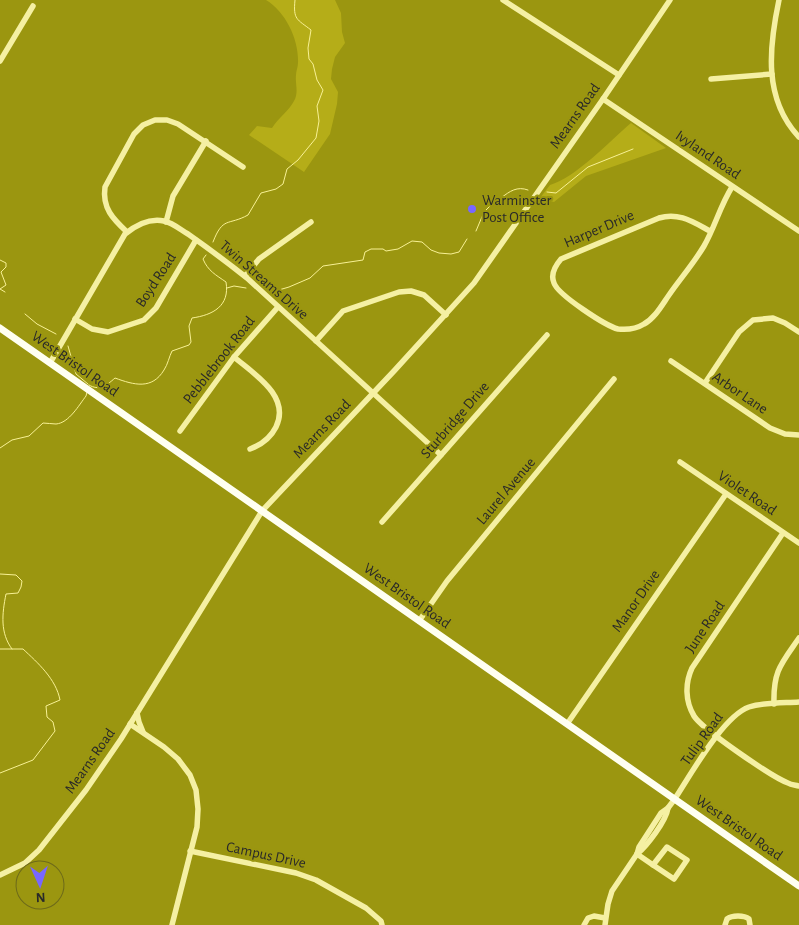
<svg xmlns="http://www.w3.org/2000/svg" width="799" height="925" font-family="'Alegreya Sans',sans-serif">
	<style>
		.green { fill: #b5ad18 }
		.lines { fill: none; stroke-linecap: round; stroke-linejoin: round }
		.stream { stroke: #f8f195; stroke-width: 1 }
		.minor { stroke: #f5f0a3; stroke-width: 5.5 }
		.major { stroke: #fffff1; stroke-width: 7 }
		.poi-dot { fill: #7867ff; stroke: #9b9610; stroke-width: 2 }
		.labels { text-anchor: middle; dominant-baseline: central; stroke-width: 4; stroke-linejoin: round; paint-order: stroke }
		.street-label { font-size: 15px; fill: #292929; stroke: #9b9610 }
		.poi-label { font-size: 15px; fill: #292929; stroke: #9b9610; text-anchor: start }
	</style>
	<rect width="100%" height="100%" fill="#9b9610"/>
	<g class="green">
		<path d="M266,0H335L341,13L342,32L345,43L335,57L332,69L331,79L338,92L337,104L330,134L304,172L249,135L257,126L272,128C278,118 289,111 294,101C299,92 295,84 296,75C296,71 298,67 298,63C299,40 286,12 266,0Z"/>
		<path d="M631,123L666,148L586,176L554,202L540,198L550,185C575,178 610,141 631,123Z"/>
	</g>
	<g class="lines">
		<g class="stream">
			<polyline points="547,192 556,193 588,167 633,149"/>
			<path d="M501,198C510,191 517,186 528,190"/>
			<polyline points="476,231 484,212 491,205"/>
			<path d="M213,242C223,216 228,226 248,215L261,193L276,189L283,184L287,169L298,160L316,138L319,121L317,106L323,90L317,80L313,64L309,59L308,48L311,30C297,19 293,20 295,0"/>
			<polyline points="0,260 6,263 6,267 1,272 6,285 0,289 5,292"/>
			<polyline points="227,288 234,286 246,288"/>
			<polyline points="272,292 289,287 310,278 323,266 363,260 365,252 371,249 383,249 386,251 398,249 412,241 422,242 431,250 439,253 451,254 459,252 467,239"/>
			<polyline points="25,314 37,324 56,334"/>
			<polyline points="68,346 76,374 88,384"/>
			<path d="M89,385C99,391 106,386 115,378C134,385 152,390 164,370C168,364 169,357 172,351L189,345L191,342L189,326L192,318C213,315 230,306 226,282C216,275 208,271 203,259L206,255"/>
			<path d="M0,448L12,440L29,436L43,423C47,423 52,424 56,424C69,423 79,405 86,396L87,392"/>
			<path d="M0,574L16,575L22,581L21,587L18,593L6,594C2,614 0,633 12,649"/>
			<path d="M0,649H23C38,663 56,679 60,700L46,706L47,717L53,722L55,731L33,760L0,773"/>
		</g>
		<g class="minor">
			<polyline points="503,0 619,75"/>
			<path d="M779,0C769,47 763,99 799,137"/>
			<polyline points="0,61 33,6"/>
			<polyline points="711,79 772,74"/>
			<polyline points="603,99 799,231"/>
			<polyline points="166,222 173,196 206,141"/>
			<path d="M710,231C693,222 679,212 659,218L561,259C555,266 550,274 554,283C558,295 606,326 618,329C627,330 636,329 644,324C655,318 662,305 669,295C680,279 694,263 704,246C715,227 720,206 732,187"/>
			<path d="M127,232C113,219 102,208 105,187L134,134L143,125L155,120H167L178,124L243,167"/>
			<polyline points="245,276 259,259 311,222"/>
			<polyline points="75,319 92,329 108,332 144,320 156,308 196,240"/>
			<polyline points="316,341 343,311 399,292 411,291 424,295 446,315"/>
			<path d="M234,357C254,374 291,396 276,427C270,439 261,445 250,449"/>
			<polyline points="671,361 770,428 785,434 799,435"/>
			<path d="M50,363L125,234C136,225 150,218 164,221C173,223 181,230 188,234C208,248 228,263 247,278L441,455"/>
			<polyline points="705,383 739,332 753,320 773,318 785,323 799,332"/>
			<polyline points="180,431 234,357 278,307"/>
			<polyline points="680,462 799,543"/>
			<polyline points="382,522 547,335"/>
			<path d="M783,533L692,668C685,683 685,701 694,716C702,729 772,777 788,783C791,785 795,785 799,786"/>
			<polyline points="419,621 447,581 614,379"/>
			<path d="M774,704C773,671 781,664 799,638"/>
			<polyline points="137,713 139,722 143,732"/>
			<polyline points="130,724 164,747 178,759 190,775 196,790 198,809 197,827 172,925"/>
			<polyline points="567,724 726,494"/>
			<polygon points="667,847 687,860 674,879 653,865"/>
			<polyline points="190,851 296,873 316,880 366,908 381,921 382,925"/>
			<path d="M637,854C647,846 666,821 668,808"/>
			<polyline points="637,854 653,865"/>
			<polyline points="0,875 25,863 39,850 86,790 121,739 262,511 394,371 474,283 603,99 670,0"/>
			<polyline points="584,925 588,918 594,916 605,918"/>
			<path d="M605,925L608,904L612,891L637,854L639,847L661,813L668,808L674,800C690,776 723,716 749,707C765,702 783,703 799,702"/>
			<path d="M725,925L727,919C732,915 744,915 749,919L750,925"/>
		</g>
		<polyline class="major" points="0,328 799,886"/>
	</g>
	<circle class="poi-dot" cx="472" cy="209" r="5"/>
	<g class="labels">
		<g class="street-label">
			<text transform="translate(575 116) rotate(-55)">Mearns Road</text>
			<text transform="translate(708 155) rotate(34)">Ivyland Road</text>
			<text transform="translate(599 229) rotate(-23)">Harper Drive</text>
			<text transform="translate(156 280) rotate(-57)">Boyd Road</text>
			<text transform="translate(264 280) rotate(41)">Twin Streams Drive</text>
			<text transform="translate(219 360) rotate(-52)">Pebblebrook Road</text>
			<text transform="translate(75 364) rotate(35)">West Bristol Road</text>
			<text transform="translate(740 393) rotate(34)">Arbor Lane</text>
			<text transform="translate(455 420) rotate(-49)">Sturbridge Drive</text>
			<text transform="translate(322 429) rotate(-46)">Mearns Road</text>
			<text transform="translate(506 491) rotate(-50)">Laurel Avenue</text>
			<text transform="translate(747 493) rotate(34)">Violet Road</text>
			<text transform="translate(407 596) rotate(35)">West Bristol Road</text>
			<text transform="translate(636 601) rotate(-55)">Manor Drive</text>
			<text transform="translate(705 627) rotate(-56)">June Road</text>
			<text transform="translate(702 739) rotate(-54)">Tulip Road</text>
			<text transform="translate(90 761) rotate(-55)">Mearns Road</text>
			<text transform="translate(739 828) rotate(35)">West Bristol Road</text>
			<text transform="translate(266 855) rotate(12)">Campus Drive</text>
		</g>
		<g class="poi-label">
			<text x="482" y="200">Warminster<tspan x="482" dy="17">Post Office</tspan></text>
		</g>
	</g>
	<g transform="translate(40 885) rotate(177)"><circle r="24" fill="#9b9610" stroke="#6d6a1a"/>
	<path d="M0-4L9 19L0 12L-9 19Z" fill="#7867ff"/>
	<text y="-8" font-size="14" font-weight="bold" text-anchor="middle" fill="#292929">N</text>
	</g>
</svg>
